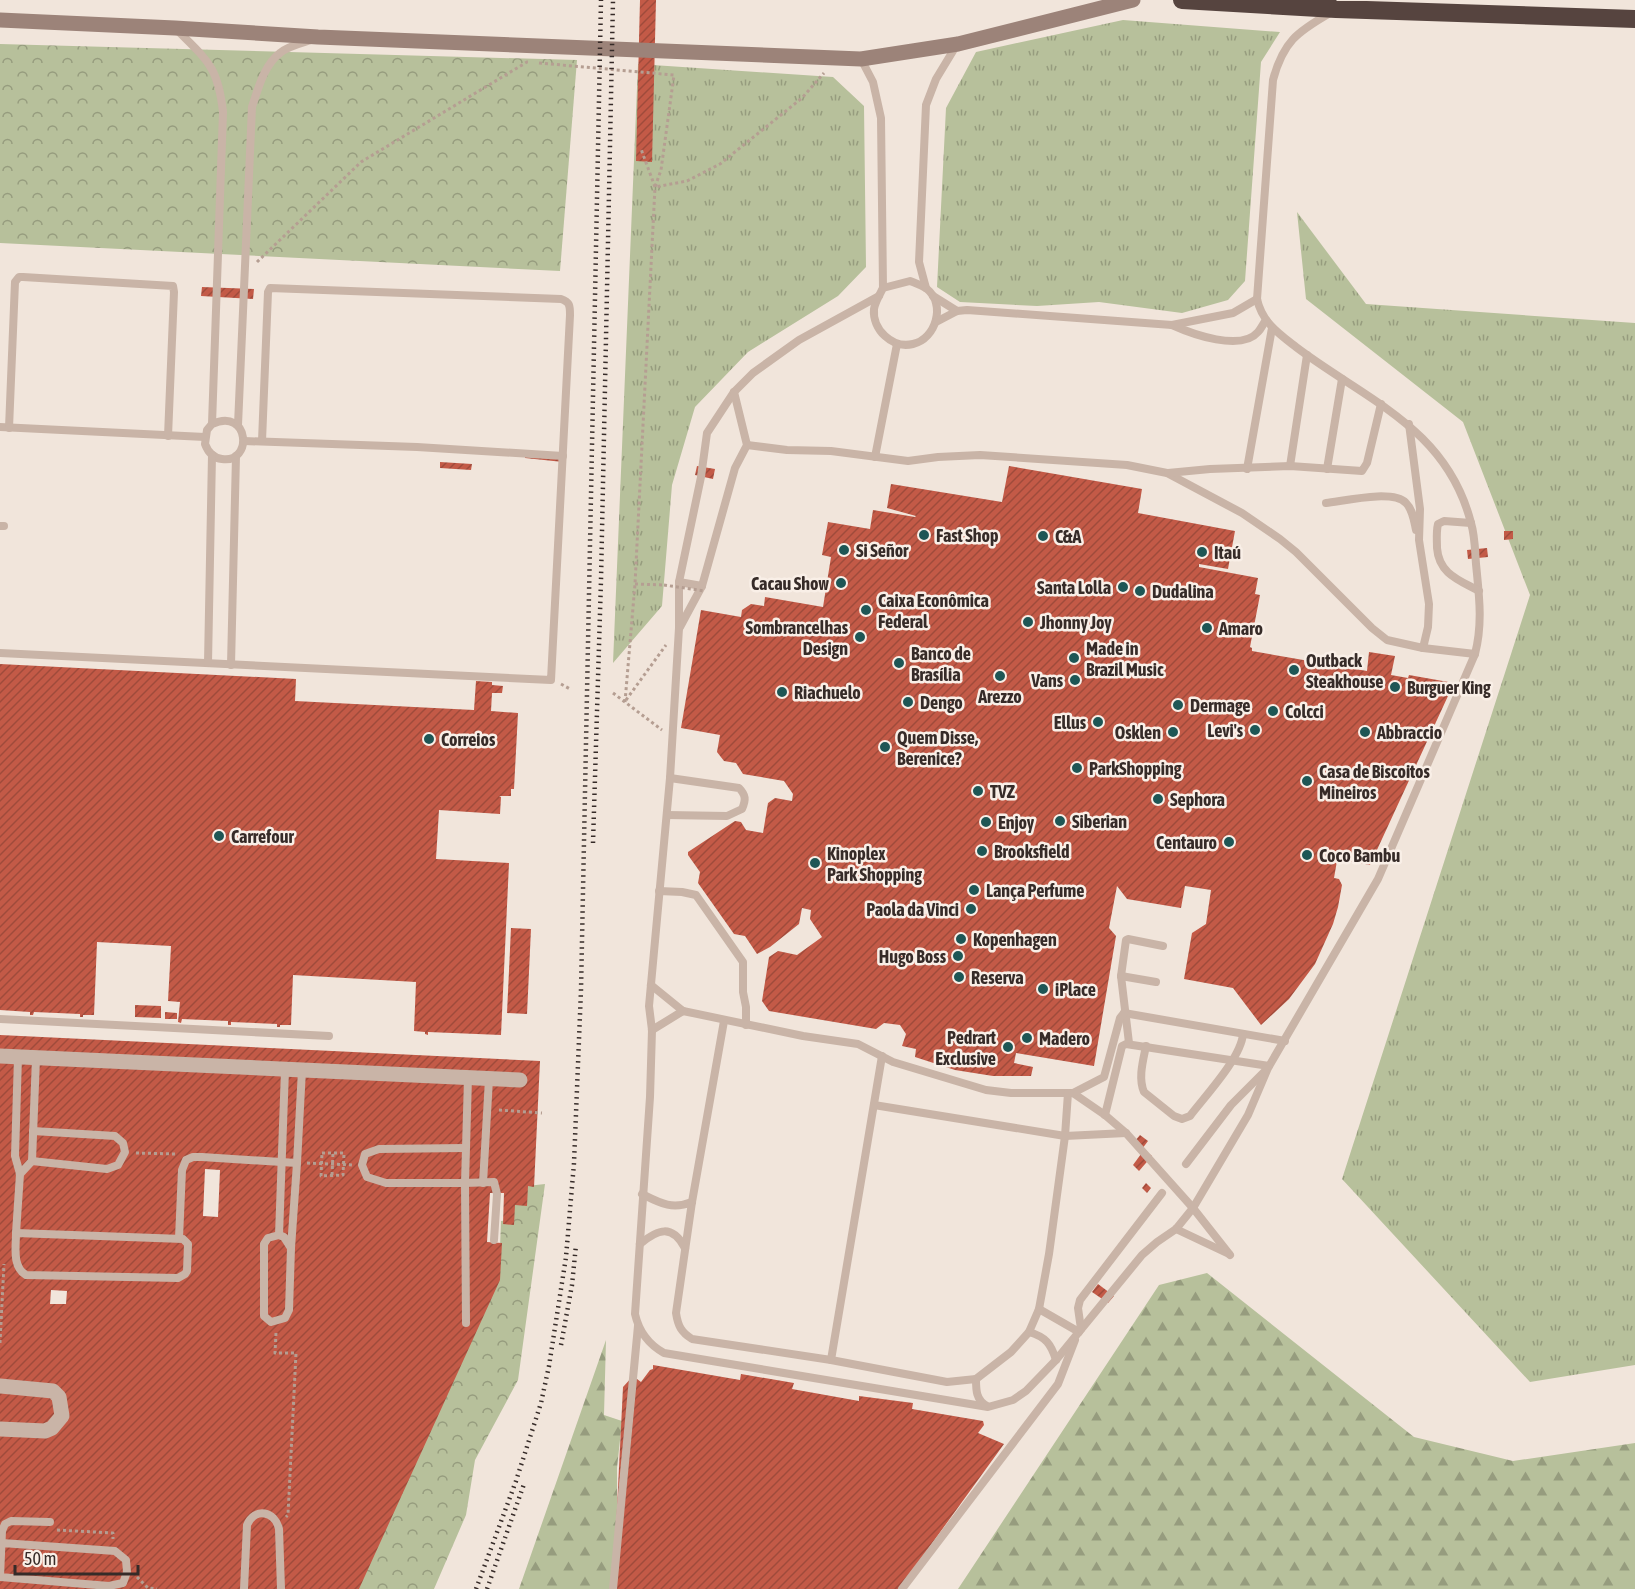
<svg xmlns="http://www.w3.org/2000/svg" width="1635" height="1589" font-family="'Asap Condensed',sans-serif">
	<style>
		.grass { fill: url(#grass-tufts) }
		.forest { fill: url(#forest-firs) }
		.park { fill: url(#park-crowns) }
		.building { fill: url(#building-hatch); fill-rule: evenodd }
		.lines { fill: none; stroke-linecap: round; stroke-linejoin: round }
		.path { stroke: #b59e92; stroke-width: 3; stroke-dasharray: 3 3; stroke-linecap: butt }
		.lane { stroke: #c9b4a7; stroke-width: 8 }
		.street { stroke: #c9b4a7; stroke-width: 15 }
		.secondary { stroke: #9c8379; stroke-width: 15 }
		.highway { stroke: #56443f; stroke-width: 18 }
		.rail { stroke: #362b28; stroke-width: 4.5; stroke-dasharray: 1.5 4.5; stroke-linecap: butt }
		.path-bridge { stroke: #b59e92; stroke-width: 3; stroke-dasharray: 3 3; stroke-linecap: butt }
		.poi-dot { fill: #1e5655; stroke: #f9efe7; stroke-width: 2 }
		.labels { text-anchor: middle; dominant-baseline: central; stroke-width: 5; stroke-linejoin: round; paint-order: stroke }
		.poi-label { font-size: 18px; font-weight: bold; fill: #362b28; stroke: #f9efe7; text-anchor: start }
	</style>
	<defs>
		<pattern id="grass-tufts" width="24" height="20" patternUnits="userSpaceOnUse" patternTransform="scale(1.5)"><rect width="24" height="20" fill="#b7c09b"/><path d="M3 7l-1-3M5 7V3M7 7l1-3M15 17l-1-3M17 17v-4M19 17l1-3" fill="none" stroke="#969c7e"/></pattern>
		<pattern id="forest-firs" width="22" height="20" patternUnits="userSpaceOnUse" patternTransform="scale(1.5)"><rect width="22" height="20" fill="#b7c09b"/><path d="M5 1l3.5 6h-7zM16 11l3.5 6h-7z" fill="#969c7e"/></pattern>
		<pattern id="park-crowns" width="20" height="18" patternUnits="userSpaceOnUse" patternTransform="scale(1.5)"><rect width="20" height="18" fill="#b7c09b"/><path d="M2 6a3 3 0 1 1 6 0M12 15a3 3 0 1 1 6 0" fill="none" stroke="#969c7e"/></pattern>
		<pattern id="building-hatch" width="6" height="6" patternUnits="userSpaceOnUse" patternTransform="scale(1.5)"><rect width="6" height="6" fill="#c35a47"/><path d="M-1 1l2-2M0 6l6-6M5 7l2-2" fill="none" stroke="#9f4b3b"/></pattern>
	</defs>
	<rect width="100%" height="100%" fill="#f1e5db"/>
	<g class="grass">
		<polygon points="1123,20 1280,32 1261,62 1245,281 1228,300 1182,313 1099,302 1037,306 960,302 937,287 946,108 976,52"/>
		<polygon points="638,64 833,77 864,106 866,267 838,296 748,352 695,407 672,485 662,606 613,663"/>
		<polygon points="1297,212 1366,304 1635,323 1635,1365 1530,1382 1342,1179 1530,595 1463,422 1306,299"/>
	</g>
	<g class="forest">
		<polygon points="1207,1273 1414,1437 1513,1461 1635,1443 1635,1589 958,1589 1159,1285"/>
		<polygon points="606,1340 604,1415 622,1421 617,1468 617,1576 615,1589 519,1589"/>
	</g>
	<g class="park">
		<polygon points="0,44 577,60 560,271 0,243"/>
		<polygon points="545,1184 518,1380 475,1460 466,1515 434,1589 356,1589 499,1275 501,1221 512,1220 513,1201 527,1186"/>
	</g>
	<g class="building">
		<polygon points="640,0 656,0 652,162 636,161"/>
		<polygon points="202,287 254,289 253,299 201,296"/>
		<polygon points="525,452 563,456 563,462 525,458"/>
		<polygon points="440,462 472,464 471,470 440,468"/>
		<polygon points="697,466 715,469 713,479 695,475"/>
		<polygon points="1009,466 1142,489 1138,513 1235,531 1228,569 1199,564 1199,567 1258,578 1255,594 1260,595 1250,647 1252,648 1252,651 1367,671 1369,652 1395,656 1391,675 1408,678 1409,675 1454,683 1370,865 1343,860 1344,856 1338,855 1334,878 1339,879 1342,885 1338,907 1333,924 1315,964 1289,999 1261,1025 1233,988 1184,979 1192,933 1206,924 1211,890 1185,886 1181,908 1127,899 1117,886 1109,928 1116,936 1094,1066 1016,1053 1014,1063 1033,1067 1031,1076 993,1076 955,1070 915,1057 916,1049 902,1046 906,1034 900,1025 884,1023 876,1029 769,1011 762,1001 769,957 778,951 797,955 822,937 810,919 811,910 802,908 799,924 770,947 757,954 745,936 734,934 698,883 700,872 688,855 688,852 735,821 741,822 746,830 763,833 768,803 775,798 792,801 793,794 784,781 743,774 736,763 724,761 717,752 720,735 681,728 701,610 741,617 742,610 751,604 764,606 765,597 823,607 831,557 822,555 828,522 870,529 873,510 915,517 916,516 887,508 891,484 1002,502"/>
		<polygon points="1504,531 1513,531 1513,539 1504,540"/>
		<polygon points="1487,548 1488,557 1468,559 1467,550"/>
		<polygon points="0,664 296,679 295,701 474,710 476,681 492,682 492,685 503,686 502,693 492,693 491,711 518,713 514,789 511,789 511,796 499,796 501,797 500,814 439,810 436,859 509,863 501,1035 428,1032 428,1035 425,1034 425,1032 414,1031 416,982 293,975 291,1025 280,1025 280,1027 277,1027 277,1024 231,1022 231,1025 228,1025 228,1021 182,1019 181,1023 178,1022 180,1002 168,1001 171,946 97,942 94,1015 83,1015 83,1017 80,1017 80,1014 34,1012 33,1015 30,1015 30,1012 0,1010"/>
		<polygon points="511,928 531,929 527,1014 507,1013"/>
		<polygon points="135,1005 161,1006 161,1018 135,1017"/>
		<polygon points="165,1012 177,1013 177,1019 165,1019"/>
		<path d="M0,1035L540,1061L534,1187L528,1186L527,1206L515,1205L514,1225L503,1224L504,1193H490L487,1242L502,1243L500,1280L359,1589H0ZM205,1169L220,1170L218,1217L203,1216ZM51,1290L67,1291L66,1304H50Z"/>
		<polygon points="1140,1135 1148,1141 1142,1149 1134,1142"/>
		<polygon points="1144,1150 1152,1156 1139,1171 1133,1165"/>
		<polygon points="1146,1183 1151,1188 1147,1193 1142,1188"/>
		<polygon points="1098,1284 1114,1296 1108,1303 1092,1292"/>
		<polygon points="653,1365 740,1380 741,1374 794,1383 792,1389 859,1401 859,1396 913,1403 912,1409 983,1421 984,1425 978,1433 1004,1444 899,1589 613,1589 623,1387 633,1376 641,1382 650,1370 653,1369"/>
	</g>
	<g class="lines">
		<g class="path">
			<polyline points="539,63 674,75 661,170 655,187 687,181 720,164 802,98 824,73"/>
			<polyline points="257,262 361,162 527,62 530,62"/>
			<polyline points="635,584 664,585"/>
			<polyline points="561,684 570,689"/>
			<polyline points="613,693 662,730"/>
			<polyline points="626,700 666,645"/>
			<polyline points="625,702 635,584 655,187 641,149"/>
			<polyline points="499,1110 542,1113"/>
			<polyline points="136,1153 177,1154"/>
			<polygon points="322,1153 344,1153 343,1175 321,1176"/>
			<polyline points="307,1163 352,1165"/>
			<polyline points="332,1175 333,1153"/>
			<polyline points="276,1333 275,1353 296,1353 288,1515 286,1517"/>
			<polyline points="0,1343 4,1264"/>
			<polyline points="57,1530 113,1533 113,1539"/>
			<polyline points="137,1577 148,1588 157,1589"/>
		</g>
		<g class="lane">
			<path d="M177,30C208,61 218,67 223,112L212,424L207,430L205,444C208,452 213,458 222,459C253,464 250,407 212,424"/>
			<polyline points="861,59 873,82 881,118 883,288"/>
			<path d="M910,281C915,283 922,285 927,289C946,304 936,339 913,344C892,349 872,329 874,309C875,302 880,294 883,288Z"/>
			<polyline points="926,288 919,262 926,105 936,79 956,46"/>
			<path d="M879,296L799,340L753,373L734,392L707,433L701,477L679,582V628L670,778L649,1006L652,1030L650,1097L635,1314C639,1332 648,1344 664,1353L988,1407L1013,1400L1026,1391L1056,1360L1142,1255L1157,1242L1176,1229L1193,1208L1248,1115L1268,1068L1378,879L1475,654C1483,623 1479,595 1476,564C1475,551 1475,536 1471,523C1447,428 1366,400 1296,347C1278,333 1262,322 1257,299L1273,80C1283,42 1297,32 1330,13"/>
			<polyline points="933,296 957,311"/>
			<path d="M936,322L957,311L967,310L1172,325C1192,334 1241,352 1258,332C1261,329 1263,324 1266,320"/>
			<polyline points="1172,325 1233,313 1257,299"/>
			<polyline points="1409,424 1420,509 1419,540 1429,604 1428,627 1423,648"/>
			<path d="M238,425L252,107C258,89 264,65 280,53C288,46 302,43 311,40"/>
			<polyline points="0,427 205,437"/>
			<polyline points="9,428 15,282 19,277 23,277 173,286 174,292 168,436"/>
			<polyline points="244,441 417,447 563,456"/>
			<polyline points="747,445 787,450 831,451 908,461 938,457 980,455 1127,465 1167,473 1242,513 1280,539 1296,552 1372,628 1387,640 1423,648 1475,654"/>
			<polyline points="875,457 897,344"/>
			<polyline points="1290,466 1307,355"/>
			<polyline points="1247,469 1272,328"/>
			<polyline points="1327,469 1342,379"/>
			<polyline points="1168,473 1210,469 1290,466 1362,471 1367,463 1381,404"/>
			<path d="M1326,503C1344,501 1393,489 1406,503C1413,510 1414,521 1416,530"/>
			<path d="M1471,523L1444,521L1438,524C1436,532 1437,540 1437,548C1439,574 1459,580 1479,591"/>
			<polyline points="0,526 4,526"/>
			<polyline points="679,582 702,586"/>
			<polyline points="680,627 702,586 735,468 747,445 734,392"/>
			<path d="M0,653L551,680L570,315C570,306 570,302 561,299L270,288L268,292L262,441"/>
			<polyline points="208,663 212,455"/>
			<polyline points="231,665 236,456"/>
			<path d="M667,815L727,816L742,809C746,800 746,795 739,788L670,778"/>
			<polyline points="659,891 682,892 696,895 743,962 743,992 746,1007 746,1025"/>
			<polyline points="1121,976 1156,982"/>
			<polyline points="651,985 683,1011 803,1036 858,1044 893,1062 986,1090 1011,1093 1073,1093 1105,1115 1126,1133 1193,1208 1230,1255"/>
			<polyline points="1124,1013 1285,1041"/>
			<polyline points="0,1019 329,1036"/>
			<path d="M724,1021L692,1202L676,1313C678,1326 681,1332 692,1339L831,1360L947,1382L976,1379L1011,1352L1029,1332L1039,1309L1049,1254L1065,1136L1068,1093"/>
			<polyline points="652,1030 683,1011"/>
			<polyline points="1129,1043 1121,976 1126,940 1128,939 1163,946"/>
			<path d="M1146,1046C1143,1061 1138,1078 1144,1092L1174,1116L1182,1119L1190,1116C1206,1095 1241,1058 1243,1034"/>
			<polyline points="468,1078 465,1183 494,1182 497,1194 494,1240"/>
			<polyline points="1073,1093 1104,1077 1120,1018 1124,1013"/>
			<polyline points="874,1105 1065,1136 1126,1133"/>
			<polyline points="1105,1115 1122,1046 1126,1044 1269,1066"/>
			<polyline points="465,1148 379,1149 365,1154 362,1165 367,1177 386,1183 465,1183 466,1323"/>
			<polyline points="32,1161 107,1169 118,1165 125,1152 123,1143 115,1136 33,1131"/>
			<polyline points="1186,1164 1231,1105 1265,1071"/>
			<polyline points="20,1174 32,1161 36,1058"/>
			<polyline points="483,1183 489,1079"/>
			<path d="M642,1194C660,1203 672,1210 692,1202"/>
			<polyline points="1176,1229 1229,1254"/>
			<path d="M16,1233L183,1239L188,1244L187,1271L185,1274L178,1278L26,1275C12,1267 16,1247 16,1233Z"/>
			<polyline points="16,1233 20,1174 15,1156 18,1057"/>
			<polygon points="279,1235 284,1237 291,1248 289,1310 285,1318 271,1322 264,1316 264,1244 268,1238"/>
			<polyline points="279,1235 285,1070"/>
			<polyline points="179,1238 182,1170 186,1160 193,1157 202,1157 297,1163 302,1070"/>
			<path d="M640,1244C658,1229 672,1224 685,1248"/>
			<polyline points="291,1248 297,1163"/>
			<polyline points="1039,1309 1079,1332"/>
			<polyline points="1081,1329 1078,1308 1080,1300 1162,1193"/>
			<path d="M1029,1332C1046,1337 1051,1344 1056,1360"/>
			<polyline points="831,1360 882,1056"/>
			<path d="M976,1379C976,1390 976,1400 987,1406"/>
			<polyline points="2,1543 115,1551 126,1560 127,1572 123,1583 109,1586 0,1577 2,1531 5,1524 11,1521 50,1522"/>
			<path d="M244,1589L247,1525C255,1507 275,1511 279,1529L281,1589"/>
			<polyline points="613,1589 638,1326"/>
			<polyline points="902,1589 1058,1384 1075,1340"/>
		</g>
		<g class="street">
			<polyline points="0,1056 520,1080"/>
			<polyline points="0,1386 53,1391 59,1397 62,1416 52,1428 45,1431 0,1429"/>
		</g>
		<polyline class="secondary" points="0,20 175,28 318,37 861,59 958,44 1133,0"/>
		<polyline class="highway" points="1182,0 1336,9 1635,19"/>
		<g class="rail">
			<polyline points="593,843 601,580 613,0"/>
			<polyline points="561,1345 572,1285 576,1245"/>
			<polyline points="476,1589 516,1481 541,1403 549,1366 566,1257 574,1163 581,990 601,0"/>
			<polyline points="487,1589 524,1484"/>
		</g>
		<polyline class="path-bridge" points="664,585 705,591"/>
	</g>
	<g class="poi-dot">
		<circle cx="924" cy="535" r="6"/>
		<circle cx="1043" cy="536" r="6"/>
		<circle cx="844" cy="550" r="6"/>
		<circle cx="1202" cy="552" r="6"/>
		<circle cx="841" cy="583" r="6"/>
		<circle cx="1123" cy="587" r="6"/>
		<circle cx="1140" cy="591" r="6"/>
		<circle cx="866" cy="610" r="6"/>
		<circle cx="1028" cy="622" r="6"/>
		<circle cx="1207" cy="628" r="6"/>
		<circle cx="860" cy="637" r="6"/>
		<circle cx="1074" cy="658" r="6"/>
		<circle cx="899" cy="663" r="6"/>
		<circle cx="1294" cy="670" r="6"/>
		<circle cx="1000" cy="676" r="6"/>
		<circle cx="1075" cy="680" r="6"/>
		<circle cx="1395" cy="687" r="6"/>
		<circle cx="782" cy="692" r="6"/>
		<circle cx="908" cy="702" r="6"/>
		<circle cx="1178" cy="705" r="6"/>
		<circle cx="1273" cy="711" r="6"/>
		<circle cx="1098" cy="722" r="6"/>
		<circle cx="1255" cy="730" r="6"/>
		<circle cx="1173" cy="732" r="6"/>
		<circle cx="1365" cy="732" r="6"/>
		<circle cx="429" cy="739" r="6"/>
		<circle cx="885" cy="747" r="6"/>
		<circle cx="1077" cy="768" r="6"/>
		<circle cx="1307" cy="781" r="6"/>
		<circle cx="978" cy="791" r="6"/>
		<circle cx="1158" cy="799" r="6"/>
		<circle cx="1060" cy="821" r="6"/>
		<circle cx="986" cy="822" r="6"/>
		<circle cx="219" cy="836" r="6"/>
		<circle cx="1229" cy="842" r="6"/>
		<circle cx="982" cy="851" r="6"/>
		<circle cx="1307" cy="855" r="6"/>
		<circle cx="815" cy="863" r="6"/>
		<circle cx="974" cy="890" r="6"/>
		<circle cx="971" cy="909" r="6"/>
		<circle cx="961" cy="939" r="6"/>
		<circle cx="958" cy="956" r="6"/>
		<circle cx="959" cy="977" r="6"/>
		<circle cx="1043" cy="989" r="6"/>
		<circle cx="1027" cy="1038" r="6"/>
		<circle cx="1008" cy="1047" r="6"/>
	</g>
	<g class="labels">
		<g class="poi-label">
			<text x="936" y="535">Fast Shop</text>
			<text x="1055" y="536">C&amp;A</text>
			<text x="856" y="550">Si Señor</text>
			<text x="1214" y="552">Itaú</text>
			<text x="829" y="583" text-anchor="end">Cacau Show</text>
			<text x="1111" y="587" text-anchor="end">Santa Lolla</text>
			<text x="1152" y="591">Dudalina</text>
			<text x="878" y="600">Caixa Econômica<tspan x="878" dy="21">Federal</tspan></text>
			<text x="1040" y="622">Jhonny Joy</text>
			<text x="848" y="627" text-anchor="end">Sombrancelhas<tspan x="848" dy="21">Design</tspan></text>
			<text x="1219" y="628">Amaro</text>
			<text x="1086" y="648">Made in<tspan x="1086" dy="21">Brazil Music</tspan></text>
			<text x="911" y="653">Banco de<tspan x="911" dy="21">Brasília</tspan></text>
			<text x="1306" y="660">Outback<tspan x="1306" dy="21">Steakhouse</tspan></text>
			<text x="1063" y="680" text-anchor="end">Vans</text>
			<text x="1407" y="687">Burguer King</text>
			<text x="794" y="692">Riachuelo</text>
			<text x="1000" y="696" text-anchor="middle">Arezzo</text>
			<text x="920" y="702">Dengo</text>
			<text x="1190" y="705">Dermage</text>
			<text x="1285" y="711">Colcci</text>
			<text x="1086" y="722" text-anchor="end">Ellus</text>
			<text x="1243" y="730" text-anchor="end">Levi's</text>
			<text x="1161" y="732" text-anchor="end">Osklen</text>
			<text x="1377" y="732">Abbraccio</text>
			<text x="897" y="737">Quem Disse,<tspan x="897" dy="21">Berenice?</tspan></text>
			<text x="441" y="739">Correios</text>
			<text x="1089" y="768">ParkShopping</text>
			<text x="1319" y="771">Casa de Biscoitos<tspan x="1319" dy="21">Mineiros</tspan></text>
			<text x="990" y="791">TVZ</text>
			<text x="1170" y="799">Sephora</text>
			<text x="1072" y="821">Siberian</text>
			<text x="998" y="822">Enjoy</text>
			<text x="231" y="836">Carrefour</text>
			<text x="1217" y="842" text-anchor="end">Centauro</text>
			<text x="994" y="851">Brooksfield</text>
			<text x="827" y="853">Kinoplex<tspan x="827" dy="21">Park Shopping</tspan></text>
			<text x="1319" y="855">Coco Bambu</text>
			<text x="986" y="890">Lança Perfume</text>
			<text x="959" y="909" text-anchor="end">Paola da Vinci</text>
			<text x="973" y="939">Kopenhagen</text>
			<text x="946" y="956" text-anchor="end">Hugo Boss</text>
			<text x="971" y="977">Reserva</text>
			<text x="1055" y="989">iPlace</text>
			<text x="996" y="1037" text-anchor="end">Pedrart<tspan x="996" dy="21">Exclusive</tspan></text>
			<text x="1039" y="1038">Madero</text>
		</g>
	</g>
	<path d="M15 1565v9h123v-9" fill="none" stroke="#362b28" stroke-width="3"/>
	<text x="24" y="1565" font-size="18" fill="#362b28" stroke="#f9efe7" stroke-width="4.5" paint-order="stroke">50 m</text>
</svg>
